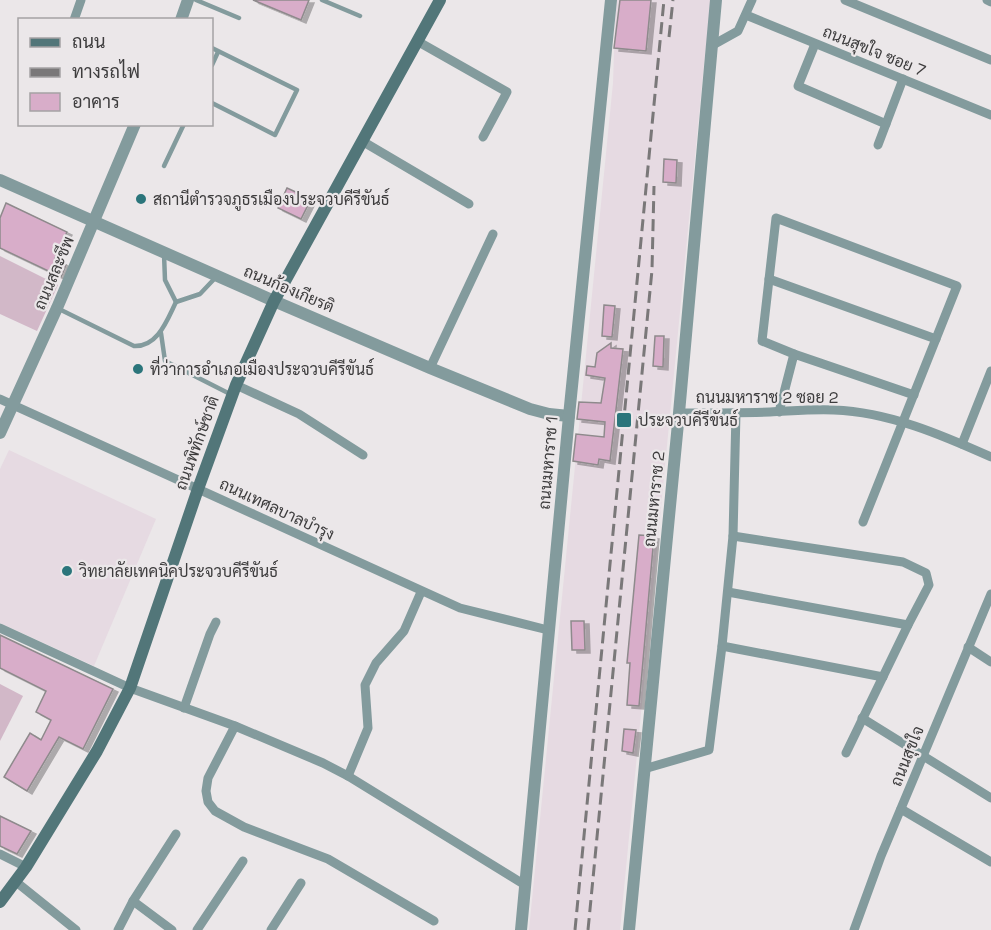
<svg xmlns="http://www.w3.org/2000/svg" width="991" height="930" font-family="'Space Grotesk',Sarabun,sans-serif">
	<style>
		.built { fill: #e6dae2 }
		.green { fill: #d2b8c8 }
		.building { fill: #d8adc9; stroke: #8e8a8c; stroke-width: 1.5; filter: url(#shadow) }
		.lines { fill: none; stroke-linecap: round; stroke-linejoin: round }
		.service { stroke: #839b9d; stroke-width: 4.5 }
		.minor { stroke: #839b9d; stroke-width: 9 }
		.tertiary { stroke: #839b9d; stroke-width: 12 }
		.secondary { stroke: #527679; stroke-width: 12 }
		.rail { stroke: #7a7879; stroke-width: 3; stroke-dasharray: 12 6; stroke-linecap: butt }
		.poi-dot { fill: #2b757b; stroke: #ebe7e9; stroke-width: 2 }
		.labels { text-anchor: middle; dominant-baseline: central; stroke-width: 4.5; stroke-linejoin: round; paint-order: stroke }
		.street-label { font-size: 16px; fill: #3d3c3d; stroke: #ebe7e9 }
		.poi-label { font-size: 16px; fill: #3d3c3d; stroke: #ebe7e9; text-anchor: start }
	</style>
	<defs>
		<filter id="shadow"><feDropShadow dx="5" dy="3" stdDeviation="0" flood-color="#0004"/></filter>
	</defs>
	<rect width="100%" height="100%" fill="#ebe7e9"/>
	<g class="built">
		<polygon points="617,0 712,0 705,54 620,930 529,930 613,83 615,23"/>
		<polygon points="9,450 156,519 94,666 0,623 0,469"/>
	</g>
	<g class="green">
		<polygon points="0,256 58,285 37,331 0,314"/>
		<polygon points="0,684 23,696 0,741"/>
	</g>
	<g class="building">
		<polygon points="253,0 309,0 301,20"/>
		<polygon points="620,0 651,0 646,51 614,48"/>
		<polygon points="664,159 677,160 676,183 663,182"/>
		<polygon points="287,188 311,199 301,219 278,208"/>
		<polygon points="6,203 67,232 55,258 66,265 61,277 0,248 0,218"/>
		<polygon points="604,305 615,306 612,337 602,336"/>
		<polygon points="655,336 664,336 663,367 653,366"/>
		<polygon points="611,343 611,348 623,349 610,461 599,459 598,465 573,461 576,434 604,437 605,422 577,419 579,402 601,403 605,378 586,375 587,366 595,367 597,353"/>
		<polygon points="639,535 654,536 639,706 627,705 630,663 627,663"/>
		<polygon points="571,621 584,621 585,650 572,650"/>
		<polygon points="0,635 113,689 83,749 59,737 27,791 4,777 30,733 41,740 51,720 36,712 46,691 0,668"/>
		<polygon points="624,729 636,730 633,753 622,751"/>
		<polygon points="0,816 31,831 17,854 0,846"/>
	</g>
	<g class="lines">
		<g class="service">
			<polyline points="196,0 239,18"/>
			<polyline points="322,0 360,16"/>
			<polyline points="212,48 297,90 275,135 212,103"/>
			<polyline points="212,65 218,52"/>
			<polyline points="164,166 184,124"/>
			<polyline points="164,254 165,280 176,302"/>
			<path d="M57,308L134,346C158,347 167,320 176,302L200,294L217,276"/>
			<polyline points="161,333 165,361 232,395"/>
		</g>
		<g class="minor">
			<polyline points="845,0 991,60"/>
			<polyline points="987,0 991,2"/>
			<polyline points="746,15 991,115"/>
			<polyline points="74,20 81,0"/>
			<polyline points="417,41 507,92 483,137"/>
			<polyline points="815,44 798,86 886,124"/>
			<polyline points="711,46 738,31 752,0"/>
			<polyline points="362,141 469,204"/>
			<polyline points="878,145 903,79"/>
			<polyline points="769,279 936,339"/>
			<polyline points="794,354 762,341 776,218 957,286 863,522"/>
			<polyline points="430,368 493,234"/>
			<polyline points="236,385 299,414 363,455"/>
			<polyline points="0,399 460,608 548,630"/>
			<polyline points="779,412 794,354 914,395"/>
			<path d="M679,413C710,413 740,413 770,412C792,411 813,409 834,410C889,412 942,435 991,457"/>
			<polyline points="962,444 991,371"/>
			<polyline points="733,536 903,562 926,573 929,585 908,625 846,753"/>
			<polyline points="728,592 908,625"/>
			<polyline points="0,628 130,688 235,726 323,763 348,776 525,885"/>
			<polyline points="722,646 883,677"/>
			<polyline points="968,647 991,662"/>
			<polyline points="184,708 210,634 216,622"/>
			<polyline points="862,718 991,798"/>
			<polyline points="235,726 208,778 206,791 208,802 215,811 244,827 328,859 434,921"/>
			<polyline points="644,769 709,750 722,646 733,536 736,413"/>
			<polyline points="348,776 368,728 365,685 376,663 404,631 421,592"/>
			<polyline points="901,809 991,862"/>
			<polyline points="0,854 26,867"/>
			<polyline points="15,881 76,930"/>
			<polyline points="133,901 172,930"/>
			<polyline points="118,930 133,901 176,834"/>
			<polyline points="197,930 243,861"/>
			<polyline points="271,930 301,883"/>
			<polyline points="854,930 881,856 991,594"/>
		</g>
		<g class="tertiary">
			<polyline points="181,20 188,0"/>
			<polyline points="0,180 274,301 430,368 530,409 549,414 569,416"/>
			<polyline points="0,433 57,308 135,124"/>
			<polyline points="521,930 569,416 611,0"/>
			<polyline points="629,930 679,413 716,0"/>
		</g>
		<polyline class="secondary" points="0,902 26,867 97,751 130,688 198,489 236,385 274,301 440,0"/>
		<g class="rail">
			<polyline points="669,37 673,0"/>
			<polyline points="575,930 664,0"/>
			<polyline points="588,930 652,270 654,186"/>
		</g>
	</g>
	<g class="poi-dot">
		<circle cx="141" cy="199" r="6"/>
		<circle cx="138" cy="369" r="6"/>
		<rect x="616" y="412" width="16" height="16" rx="3"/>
		<circle cx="67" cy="571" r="6"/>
	</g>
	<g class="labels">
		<g class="street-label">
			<text transform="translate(874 51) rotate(22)">ถนนสุขใจ ซอย 7</text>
			<text transform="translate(54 273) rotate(-67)">ถนนสละชีพ</text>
			<text transform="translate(289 289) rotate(23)">ถนนก้องเกียรติ</text>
			<text x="767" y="397">ถนนมหาราช 2 ซอย 2</text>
			<text transform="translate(197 443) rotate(-70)">ถนนพิทักษ์ชาติ</text>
			<text transform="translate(548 463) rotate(-85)">ถนนมหาราช 1</text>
			<text transform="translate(654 499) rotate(-84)">ถนนมหาราช 2</text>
			<text transform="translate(277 509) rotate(25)">ถนนเทศลบาลบำรุง</text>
			<text transform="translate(907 756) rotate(-68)">ถนนสุขใจ</text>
		</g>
		<g class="poi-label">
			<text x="153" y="199">สถานีตำรวจภูธรเมืองประจวบคีรีขันธ์</text>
			<text x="150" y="369">ที่ว่าการอำเภอเมืองประจวบคีรีขันธ์</text>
			<text x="638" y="420">ประจวบคีรีขันธ์</text>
			<text x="79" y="571">วิทยาลัยเทคนิคประจวบคีรีขันธ์</text>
		</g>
	</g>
	<rect x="18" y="18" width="195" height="108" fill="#ebe7e9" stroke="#a5a3a4" stroke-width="1.5"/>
	<rect x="30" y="38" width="30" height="9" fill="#527679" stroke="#a5a3a4" stroke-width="1.5"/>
	<text x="72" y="48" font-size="18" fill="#3d3c3d">ถนน</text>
	<rect x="30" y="68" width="30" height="9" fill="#7a7879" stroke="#a5a3a4" stroke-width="1.5"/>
	<text x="72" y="78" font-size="18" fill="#3d3c3d">ทางรถไฟ</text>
	<rect x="30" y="93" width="30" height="18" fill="#d8adc9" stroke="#a5a3a4" stroke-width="1.5"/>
	<text x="72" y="108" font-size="18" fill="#3d3c3d">อาคาร</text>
</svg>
